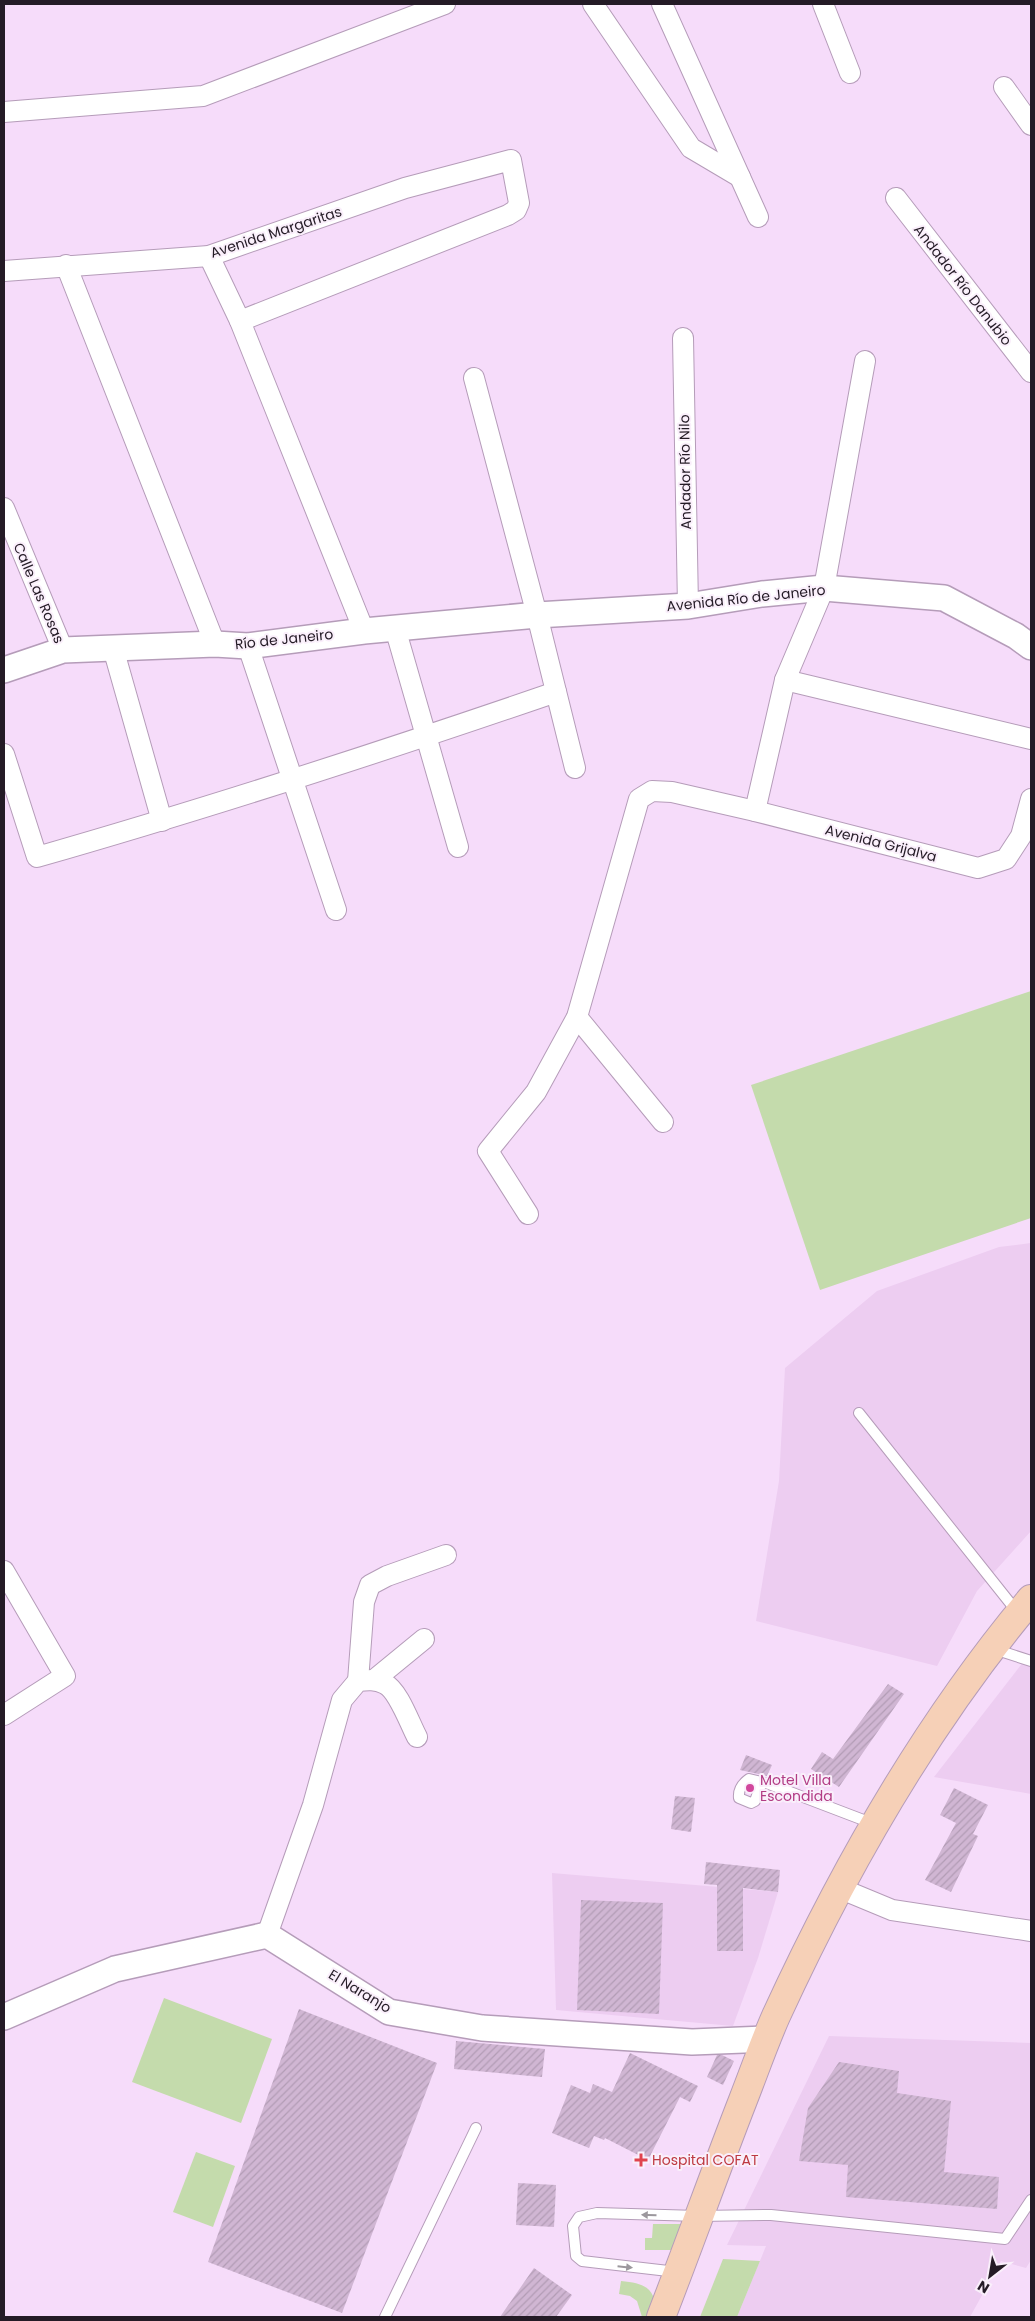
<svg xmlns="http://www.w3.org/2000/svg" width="1035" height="2321" font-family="Poppins,sans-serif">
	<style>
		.built { fill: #edcdf1 }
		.grass { fill: #c4dbac }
		.building { fill: url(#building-hatch) }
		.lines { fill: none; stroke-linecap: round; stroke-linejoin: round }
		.service-casing { stroke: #b59cb9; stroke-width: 12 }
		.minor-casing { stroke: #b59cb9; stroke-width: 22 }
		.tertiary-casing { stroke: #b59cb9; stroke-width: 28 }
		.secondary-casing { stroke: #b59cb9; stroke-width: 30 }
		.service { stroke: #fff; stroke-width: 10 }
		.minor { stroke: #fff; stroke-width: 20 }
		.tertiary { stroke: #fff; stroke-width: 25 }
		.secondary { stroke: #f6d0b7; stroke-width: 28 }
		.oneway { fill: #9c989d }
		.hotel-dot { fill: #d1479c; stroke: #faeffb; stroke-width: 2 }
		.health-dot { fill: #e0444e; stroke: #faeffb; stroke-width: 2 }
		.labels { text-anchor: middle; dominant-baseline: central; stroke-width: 4; stroke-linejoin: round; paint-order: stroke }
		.street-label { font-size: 14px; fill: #241b26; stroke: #faeffb }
		.hotel-label { font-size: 14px; fill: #b23c85; stroke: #faeffb; text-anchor: start }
		.health-label { font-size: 14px; fill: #be3a42; stroke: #faeffb; text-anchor: start }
	</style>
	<defs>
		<pattern id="building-hatch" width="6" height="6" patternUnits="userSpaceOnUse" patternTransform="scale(1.25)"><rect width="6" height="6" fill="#d0b6d3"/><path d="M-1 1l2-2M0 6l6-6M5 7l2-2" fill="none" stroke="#b29cb5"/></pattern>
	</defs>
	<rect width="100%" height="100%" fill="#f6dcfa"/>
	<g class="built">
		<polygon points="1031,1243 1031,1531 977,1591 937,1666 756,1621 779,1481 785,1368 877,1291 999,1247"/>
		<polygon points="1031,1652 1031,1794 934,1777"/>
		<polygon points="552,1873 778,1892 758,1958 733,2026 556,2010"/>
		<polygon points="829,2036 1031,2043 1031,2260 1026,2268 1001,2261 970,2317 737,2317 766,2246 727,2245"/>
	</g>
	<g class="grass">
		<polygon points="1031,991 1031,1218 820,1290 751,1085"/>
		<polygon points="164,1998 272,2039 241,2123 132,2082"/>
		<polygon points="196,2152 235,2166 213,2227 173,2212"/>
		<polygon points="653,2224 682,2224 678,2250 645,2250 645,2238 652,2238"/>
		<polygon points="723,2259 760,2261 737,2317 700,2317"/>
		<path d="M621,2281C647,2283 657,2290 656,2317H642L637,2301L630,2296L619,2294Z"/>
	</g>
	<g class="building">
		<polygon points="888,1684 904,1694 839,1787 811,1769 822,1752 833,1759"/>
		<polygon points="746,1755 772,1765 767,1776 740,1770"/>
		<polygon points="954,1788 988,1805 973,1834 978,1836 951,1892 925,1880 956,1823 940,1815"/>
		<polygon points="675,1796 695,1798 691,1832 671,1829"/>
		<polygon points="706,1862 780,1870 778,1892 743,1888 743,1951 717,1951 717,1885 704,1884"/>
		<polygon points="581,1900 663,1903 659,2014 577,2010"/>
		<polygon points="299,2009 437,2063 342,2313 208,2262"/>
		<polygon points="456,2041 545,2049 542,2077 454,2069"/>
		<polygon points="630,2053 698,2086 690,2102 680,2097 648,2160 605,2138 604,2140 594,2136 589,2148 552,2133 571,2085 590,2093 593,2084 612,2092"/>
		<polygon points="717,2055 722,2055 734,2061 723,2085 707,2077"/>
		<polygon points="839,2062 899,2071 897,2093 951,2101 944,2172 999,2177 997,2209 846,2197 848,2165 799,2161 808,2108"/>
		<polygon points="518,2183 556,2185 554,2227 516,2225"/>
		<polygon points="534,2268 572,2295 556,2317 500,2317"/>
	</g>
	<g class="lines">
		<defs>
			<g id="service">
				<polyline points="859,1413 1018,1613"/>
				<polyline points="994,1649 1031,1661"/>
				<path d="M762,1782L755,1801L751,1803L739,1798C738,1789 742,1784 749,1779L769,1784L874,1824"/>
				<polyline points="677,2272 582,2261 576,2256 573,2226 579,2217 597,2213 698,2216 771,2215 1005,2239 1031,2200"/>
				<polyline points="385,2317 476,2128"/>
			</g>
			<g id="minor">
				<polyline points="593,4 691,148 740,177"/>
				<polyline points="662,4 758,217"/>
				<polyline points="823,4 850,73"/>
				<polyline points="1004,87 1031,125"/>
				<polyline points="4,112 203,96 445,4"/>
				<polyline points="896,198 1031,372"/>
				<polyline points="209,256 240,321 364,631"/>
				<polyline points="66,265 215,644"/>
				<polyline points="4,271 209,256 405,188 511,160 519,203 516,210 508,215 240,321"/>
				<polyline points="683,338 688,606"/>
				<polyline points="474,378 537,615 575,768"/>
				<polyline points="4,508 63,650"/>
				<polyline points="395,628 458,847"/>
				<polyline points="248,646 336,910"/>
				<polyline points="113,648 162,821"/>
				<polyline points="785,680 1031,739"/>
				<path d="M4,754L37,857C212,807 384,751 556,692"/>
				<polyline points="755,811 785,680 824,588 865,361"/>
				<polyline points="577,1017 663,1122"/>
				<polyline points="528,1214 488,1151 536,1092 577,1017 639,799 652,791 672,792 755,811 978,868 1006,859 1021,836 1031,799"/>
				<polyline points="4,1571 65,1676 4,1715"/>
				<polyline points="374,1680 424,1639"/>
				<polyline points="358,1681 364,1602 370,1585 387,1576 446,1555"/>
				<polyline points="839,1888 892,1910 1031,1931"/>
				<path d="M267,1935L313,1805L342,1700L358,1681C367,1680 376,1679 385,1684C398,1690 410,1724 417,1737"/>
			</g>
			<g id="tertiary">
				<polyline points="4,670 63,650 215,644 248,646 364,631 537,615 688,606 762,594 824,588 944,598 1016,636 1031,647"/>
				<polyline points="4,2017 115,1969 267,1935 389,2012 482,2028 692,2042 767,2039"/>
			</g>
			<path id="secondary" d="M661,2317C689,2245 715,2172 743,2100C754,2072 764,2043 776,2016C844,1868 926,1724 1031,1599"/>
		</defs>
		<use href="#service" class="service-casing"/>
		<use href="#minor" class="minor-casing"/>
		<use href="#tertiary" class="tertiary-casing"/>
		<use href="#secondary" class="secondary-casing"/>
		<use href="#service" class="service"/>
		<use href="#minor" class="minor"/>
		<use href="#tertiary" class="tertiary"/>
		<use href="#secondary" class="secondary"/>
	</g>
	<defs><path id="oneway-solid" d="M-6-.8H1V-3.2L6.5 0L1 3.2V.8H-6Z" transform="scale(1.25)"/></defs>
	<g class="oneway">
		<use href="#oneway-solid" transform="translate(649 2215) rotate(-178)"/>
		<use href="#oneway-solid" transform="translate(625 2267) rotate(6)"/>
	</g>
	<circle class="hotel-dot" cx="750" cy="1788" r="5"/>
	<path class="health-dot" d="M638.5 2152.5h5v5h5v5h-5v5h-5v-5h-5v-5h5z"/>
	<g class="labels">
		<g class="street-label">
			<text transform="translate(276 232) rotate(-18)">Avenida Margaritas</text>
			<text transform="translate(963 285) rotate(52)">Andador Río Danubio</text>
			<text transform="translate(685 472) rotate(-91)">Andador Río Nilo</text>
			<text transform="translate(39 593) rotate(67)">Calle Las Rosas</text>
			<text transform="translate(746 598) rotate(-6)">Avenida Río de Janeiro</text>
			<text transform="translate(284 639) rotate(-6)">Río de Janeiro</text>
			<text transform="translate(881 843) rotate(14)">Avenida Grijalva</text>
			<text transform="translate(360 1991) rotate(31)">El Naranjo</text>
		</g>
		<g class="hotel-label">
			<text x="760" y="1780">Motel Villa<tspan x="760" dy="16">Escondida</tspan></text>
		</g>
		<g class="health-label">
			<text x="652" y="2160">Hospital COFAT</text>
		</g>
	</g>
	<rect width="1035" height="2321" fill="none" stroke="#241b26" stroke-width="10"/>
	<g transform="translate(990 2276) rotate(211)" stroke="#faeffb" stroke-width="4" paint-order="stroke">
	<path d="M0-4L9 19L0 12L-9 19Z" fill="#241b26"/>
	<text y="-8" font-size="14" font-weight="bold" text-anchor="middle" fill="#241b26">N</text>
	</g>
</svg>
